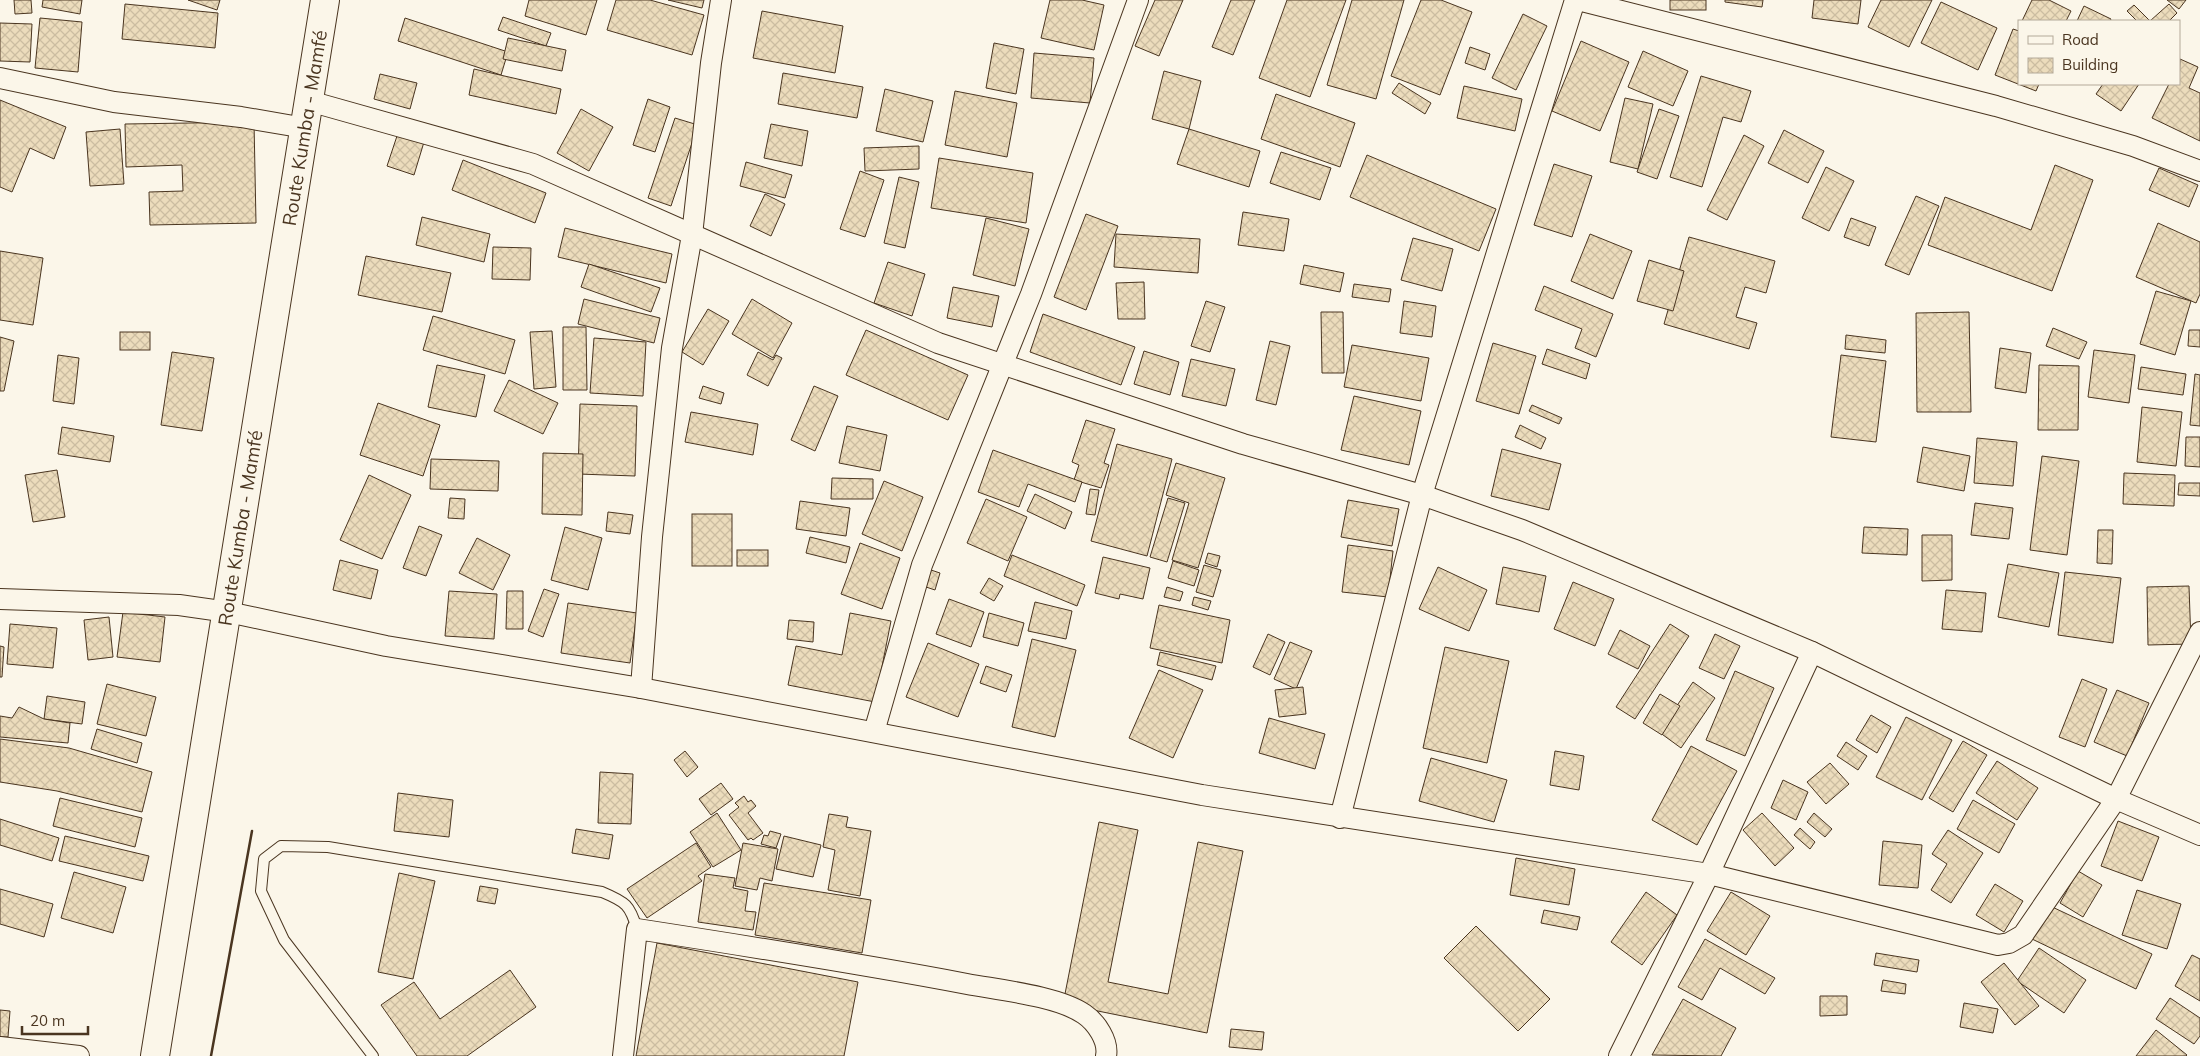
<svg xmlns="http://www.w3.org/2000/svg" width="2200" height="1056" font-family="Mulish,sans-serif">
	<style>
		.building { fill: url(#building-cross-hatch); stroke: #4a3520 }
		.lines { fill: none; stroke-linecap: round; stroke-linejoin: round }
		.lane-casing { stroke: #4a3520; stroke-width: 12 }
		.street-casing { stroke: #4a3520; stroke-width: 22 }
		.highway-casing { stroke: #4a3520; stroke-width: 30 }
		.lane { stroke: #fbf6e9; stroke-width: 10 }
		.street { stroke: #fbf6e9; stroke-width: 20 }
		.highway { stroke: #fbf6e9; stroke-width: 28 }
		.wall { stroke: #4a3520; stroke-width: 2.5 }
		.labels { text-anchor: middle; dominant-baseline: central; stroke-width: 4; stroke-linejoin: round; paint-order: stroke }
		.street-label { font-size: 19px; fill: #4a3520; stroke: #fbf6e9 }
	</style>
	<defs>
		<pattern id="building-cross-hatch" width="8" height="8" patternUnits="userSpaceOnUse" patternTransform="scale(1.25)"><rect width="8" height="8" fill="#ecdcbc"/><path d="M0 0l8 8M0 8l8-8" fill="none" stroke="#ccbda1"/></pattern>
	</defs>
	<rect width="100%" height="100%" fill="#fbf6e9"/>
	<g class="building">
		<polygon points="14,0 31,0 32,13 15,14"/>
		<polygon points="43,0 82,0 80,14 42,7"/>
		<polygon points="188,0 220,0 217,10"/>
		<polygon points="529,0 597,0 586,35 525,16"/>
		<polygon points="616,0 650,0 704,15 692,55 607,30"/>
		<polygon points="668,0 704,0 702,8"/>
		<polygon points="1050,0 1082,0 1104,5 1094,50 1041,38"/>
		<polygon points="1155,0 1183,0 1159,56 1135,46"/>
		<polygon points="1231,0 1255,0 1233,55 1212,47"/>
		<polygon points="1287,0 1346,0 1310,97 1259,78"/>
		<polygon points="1352,0 1404,0 1376,99 1327,85"/>
		<polygon points="1421,0 1441,0 1472,12 1440,95 1391,76"/>
		<rect x="1670" y="0" width="36" height="10"/>
		<polygon points="1725,0 1763,0 1762,7 1725,2"/>
		<polygon points="1814,0 1861,0 1858,24 1812,18"/>
		<polygon points="1881,0 1932,0 1909,47 1868,27"/>
		<polygon points="2032,0 2049,0 2071,11 2066,21 2022,21"/>
		<polygon points="2167,0 2186,0 2179,9"/>
		<polygon points="1941,2 1997,28 1978,70 1921,43"/>
		<polygon points="125,4 218,13 215,48 122,39"/>
		<polygon points="2169,4 2177,13 2169,21 2150,21"/>
		<polygon points="2134,5 2150,21 2137,21 2127,11"/>
		<polygon points="2084,6 2111,19 2110,21 2077,21"/>
		<polygon points="762,11 843,26 835,73 753,58"/>
		<polygon points="1523,14 1547,26 1516,90 1492,78"/>
		<polygon points="503,17 551,33 546,46 498,30"/>
		<polygon points="40,18 82,22 78,72 35,68"/>
		<polygon points="405,18 508,52 501,75 398,41"/>
		<polygon points="0,23 32,24 30,62 0,61"/>
		<polygon points="2013,29 2019,31 2019,84 2039,84 2036,91 1995,75"/>
		<polygon points="508,38 566,50 562,71 503,59"/>
		<polygon points="1581,41 1629,62 1600,131 1552,111"/>
		<polygon points="994,43 1024,49 1016,94 986,88"/>
		<polygon points="1470,47 1490,54 1485,70 1465,63"/>
		<polygon points="1643,51 1688,71 1673,106 1628,87"/>
		<polygon points="1034,53 1094,58 1090,103 1031,98"/>
		<polygon points="2180,59 2198,67 2189,88 2200,93 2200,141 2152,118 2169,84 2179,84"/>
		<polygon points="474,69 561,89 556,114 469,95"/>
		<polygon points="1164,71 1201,81 1189,129 1152,119"/>
		<polygon points="783,73 863,87 857,118 778,104"/>
		<polygon points="380,74 417,83 410,109 374,99"/>
		<polygon points="1701,76 1751,91 1741,122 1723,117 1702,187 1670,177"/>
		<polygon points="1399,83 1431,103 1425,114 1392,93"/>
		<polygon points="2103,84 2139,84 2121,111 2096,94"/>
		<polygon points="1464,86 1522,99 1515,131 1457,118"/>
		<polygon points="885,89 933,101 923,142 876,131"/>
		<polygon points="955,91 1017,103 1007,157 945,145"/>
		<polygon points="1276,94 1355,123 1340,167 1261,139"/>
		<polygon points="1625,98 1653,104 1638,169 1610,162"/>
		<polygon points="648,99 670,107 655,152 633,145"/>
		<polygon points="0,100 66,127 54,159 30,148 12,192 0,187"/>
		<polygon points="581,109 613,127 589,171 557,153"/>
		<polygon points="1659,109 1679,116 1657,179 1637,172"/>
		<polygon points="675,118 698,125 671,206 648,198"/>
		<polygon points="254,122 256,223 150,225 149,192 183,191 182,165 126,167 125,124"/>
		<polygon points="771,124 808,131 802,166 764,158"/>
		<polygon points="120,129 124,184 90,186 86,132"/>
		<polygon points="1189,129 1260,151 1249,187 1177,164"/>
		<polygon points="1784,130 1824,151 1808,183 1768,163"/>
		<polygon points="398,133 424,142 414,175 387,166"/>
		<polygon points="1744,135 1764,146 1727,220 1707,210"/>
		<polygon points="919,146 919,169 865,171 864,148"/>
		<polygon points="1281,152 1331,168 1320,200 1270,183"/>
		<polygon points="1367,155 1496,209 1479,251 1350,197"/>
		<polygon points="939,158 1033,173 1026,223 931,208"/>
		<polygon points="463,160 546,193 535,223 452,190"/>
		<polygon points="746,162 792,175 785,198 740,186"/>
		<polygon points="1554,164 1592,176 1572,237 1534,225"/>
		<polygon points="2055,165 2093,180 2052,291 1928,245 1945,197 2031,230"/>
		<polygon points="1826,167 1854,181 1829,231 1802,218"/>
		<polygon points="2159,168 2198,185 2189,207 2149,190"/>
		<polygon points="860,171 884,180 865,237 840,229"/>
		<polygon points="899,177 919,182 905,248 884,243"/>
		<polygon points="765,194 785,204 771,236 750,226"/>
		<polygon points="1916,196 1939,206 1909,275 1885,265"/>
		<polygon points="1243,212 1289,219 1284,251 1238,245"/>
		<polygon points="1086,214 1118,226 1086,310 1054,297"/>
		<polygon points="422,217 490,234 484,262 416,245"/>
		<polygon points="986,218 1029,229 1015,286 973,275"/>
		<polygon points="1851,218 1876,227 1869,246 1844,237"/>
		<polygon points="2158,223 2200,242 2200,294 2196,303 2136,277"/>
		<polygon points="565,228 672,254 666,283 558,257"/>
		<polygon points="1116,234 1200,239 1198,273 1114,267"/>
		<polygon points="1590,234 1632,251 1613,299 1571,281"/>
		<polygon points="1689,237 1775,261 1766,293 1745,287 1736,317 1757,323 1749,349 1664,324"/>
		<polygon points="1413,238 1453,249 1442,291 1401,280"/>
		<polygon points="493,247 531,248 530,280 492,279"/>
		<polygon points="0,251 43,258 33,325 0,320"/>
		<polygon points="366,256 451,273 442,312 358,295"/>
		<polygon points="1649,260 1684,271 1673,311 1637,301"/>
		<polygon points="888,262 925,274 912,316 874,303"/>
		<polygon points="589,264 660,288 651,312 581,287"/>
		<polygon points="1304,265 1344,273 1340,292 1300,284"/>
		<polygon points="1144,282 1145,319 1118,319 1116,283"/>
		<polygon points="1354,284 1391,289 1389,302 1352,297"/>
		<polygon points="1544,286 1613,314 1596,357 1575,348 1582,329 1535,310"/>
		<polygon points="953,287 999,296 992,327 947,318"/>
		<polygon points="2156,291 2191,301 2175,355 2140,344"/>
		<polygon points="584,299 660,318 654,343 578,324"/>
		<polygon points="752,299 792,323 773,358 732,334"/>
		<polygon points="1206,301 1225,307 1210,352 1191,346"/>
		<polygon points="1404,301 1436,306 1432,337 1400,333"/>
		<polygon points="708,309 729,321 703,365 682,352"/>
		<polygon points="1321,312 1343,312 1344,373 1322,373"/>
		<polygon points="1969,312 1971,412 1917,412 1916,313"/>
		<polygon points="1043,314 1135,347 1121,385 1030,352"/>
		<polygon points="433,316 515,340 505,374 423,350"/>
		<polygon points="563,327 586,327 587,390 563,390"/>
		<polygon points="2053,328 2087,342 2079,359 2046,346"/>
		<polygon points="866,330 968,375 948,420 846,375"/>
		<polygon points="2189,330 2200,330 2200,347 2188,346"/>
		<polygon points="552,331 556,387 534,389 530,332"/>
		<rect x="120" y="332" width="30" height="18"/>
		<polygon points="1846,335 1886,340 1885,353 1845,349"/>
		<polygon points="0,337 14,341 4,391 0,391"/>
		<polygon points="594,338 646,342 643,396 590,393"/>
		<polygon points="1270,341 1290,346 1276,405 1256,400"/>
		<polygon points="1493,343 1536,356 1519,414 1476,401"/>
		<polygon points="1352,345 1429,358 1421,401 1344,387"/>
		<polygon points="2000,348 2031,353 2026,393 1995,388"/>
		<polygon points="1547,349 1590,364 1586,379 1542,364"/>
		<polygon points="2094,350 2135,355 2129,403 2088,397"/>
		<polygon points="1144,351 1179,362 1170,395 1134,384"/>
		<polygon points="172,352 214,358 202,431 161,425"/>
		<polygon points="758,352 773,360 776,355 782,358 768,386 747,375"/>
		<polygon points="58,355 79,358 74,404 53,401"/>
		<polygon points="1841,355 1886,361 1876,442 1831,437"/>
		<polygon points="1191,359 1235,369 1226,406 1182,396"/>
		<polygon points="437,365 485,375 476,417 428,407"/>
		<polygon points="2039,365 2079,366 2078,430 2038,430"/>
		<polygon points="2141,367 2186,374 2183,395 2138,389"/>
		<polygon points="2195,374 2200,375 2200,426 2190,425"/>
		<polygon points="509,380 558,403 543,434 494,411"/>
		<polygon points="703,386 724,393 721,404 699,398"/>
		<polygon points="814,386 838,396 815,451 791,440"/>
		<polygon points="1354,396 1421,411 1409,465 1341,450"/>
		<polygon points="378,403 440,425 423,476 360,455"/>
		<polygon points="580,404 637,406 635,476 578,474"/>
		<polygon points="1532,405 1562,418 1559,424 1529,411"/>
		<polygon points="2142,407 2182,412 2176,466 2137,462"/>
		<polygon points="691,412 758,424 753,455 685,442"/>
		<polygon points="1086,420 1115,429 1104,463 1109,465 1101,488 1074,480 1079,465 1072,462"/>
		<polygon points="1520,425 1546,438 1541,449 1515,437"/>
		<polygon points="847,426 887,435 880,471 839,463"/>
		<polygon points="62,427 114,436 110,462 58,454"/>
		<polygon points="2186,437 2200,437 2200,467 2185,466"/>
		<polygon points="1977,438 2017,442 2013,486 1974,483"/>
		<polygon points="1117,444 1172,459 1147,556 1091,541"/>
		<polygon points="1923,447 1970,456 1964,491 1917,482"/>
		<polygon points="1502,449 1561,464 1549,510 1491,496"/>
		<polygon points="993,450 1082,482 1075,502 1028,484 1019,507 978,492"/>
		<polygon points="543,453 583,454 582,515 542,514"/>
		<polygon points="2042,456 2079,461 2067,555 2030,550"/>
		<polygon points="431,459 499,461 498,491 430,489"/>
		<polygon points="1176,463 1225,478 1198,568 1172,560 1189,503 1166,495"/>
		<polygon points="57,470 65,517 33,522 25,475"/>
		<polygon points="2124,473 2175,475 2174,506 2123,504"/>
		<polygon points="369,475 411,495 382,559 340,540"/>
		<polygon points="832,478 873,479 873,499 831,499"/>
		<polygon points="884,481 923,497 902,551 862,534"/>
		<polygon points="2179,483 2200,483 2200,496 2178,495"/>
		<polygon points="1090,489 1099,490 1095,515 1086,514"/>
		<polygon points="1035,494 1072,512 1065,529 1027,511"/>
		<polygon points="450,498 465,499 464,519 448,518"/>
		<polygon points="1168,498 1185,503 1167,562 1150,557"/>
		<polygon points="986,499 1027,517 1008,561 967,543"/>
		<polygon points="1348,500 1399,509 1392,546 1341,537"/>
		<polygon points="800,501 850,508 846,536 796,529"/>
		<polygon points="1975,503 2013,508 2009,539 1971,535"/>
		<polygon points="608,512 633,515 630,534 606,531"/>
		<rect x="692" y="514" width="40" height="52"/>
		<polygon points="419,526 442,535 426,576 403,568"/>
		<polygon points="565,527 602,538 588,590 551,580"/>
		<polygon points="1864,527 1908,529 1907,555 1862,553"/>
		<polygon points="2098,530 2113,530 2112,564 2097,563"/>
		<polygon points="1922,535 1952,535 1952,580 1922,581"/>
		<polygon points="810,537 850,547 846,563 806,553"/>
		<polygon points="477,538 510,555 493,590 459,573"/>
		<polygon points="860,543 900,558 882,609 841,594"/>
		<polygon points="1348,545 1393,551 1388,597 1342,592"/>
		<rect x="737" y="550" width="31" height="16"/>
		<polygon points="1208,553 1220,556 1217,567 1205,563"/>
		<polygon points="1012,555 1085,585 1077,606 1004,576"/>
		<polygon points="1103,557 1150,568 1143,599 1120,594 1119,599 1095,593"/>
		<polygon points="340,560 378,570 371,599 333,590"/>
		<polygon points="1173,561 1199,570 1194,586 1168,578"/>
		<polygon points="2008,564 2059,573 2049,627 1998,617"/>
		<polygon points="1204,565 1221,570 1213,597 1196,592"/>
		<polygon points="1438,567 1487,590 1469,631 1419,609"/>
		<polygon points="1503,567 1546,576 1539,612 1496,604"/>
		<polygon points="925,568 940,573 935,590 920,585"/>
		<polygon points="2065,572 2121,578 2113,643 2058,635"/>
		<polygon points="989,578 1003,586 994,601 980,593"/>
		<polygon points="1573,582 1614,599 1595,646 1554,629"/>
		<polygon points="2189,586 2191,644 2148,645 2147,587"/>
		<polygon points="1167,587 1183,592 1180,601 1164,597"/>
		<polygon points="544,589 559,594 543,637 528,631"/>
		<polygon points="1946,590 1986,593 1982,632 1942,629"/>
		<polygon points="449,591 497,594 494,639 445,636"/>
		<polygon points="507,591 523,591 523,629 506,629"/>
		<polygon points="1194,597 1211,601 1208,610 1192,605"/>
		<polygon points="949,599 984,612 971,647 936,634"/>
		<polygon points="1035,602 1072,611 1066,639 1028,631"/>
		<polygon points="568,603 637,613 630,663 561,653"/>
		<polygon points="1159,605 1230,620 1222,663 1150,648"/>
		<polygon points="123,612 165,617 160,662 117,657"/>
		<polygon points="850,613 891,621 875,702 788,685 796,646 842,655"/>
		<polygon points="989,613 1024,623 1018,646 983,637"/>
		<polygon points="109,617 113,657 88,660 84,620"/>
		<polygon points="789,620 814,622 813,642 787,639"/>
		<polygon points="10,624 57,628 53,668 7,664"/>
		<polygon points="1670,624 1689,636 1635,719 1616,707"/>
		<polygon points="1620,630 1650,646 1638,669 1608,654"/>
		<polygon points="1268,634 1285,642 1270,675 1253,667"/>
		<polygon points="1715,634 1740,646 1724,679 1699,668"/>
		<polygon points="1032,639 1076,650 1055,737 1012,727"/>
		<polygon points="1290,642 1312,651 1296,689 1274,679"/>
		<polygon points="928,643 979,664 958,717 906,697"/>
		<polygon points="0,646 4,647 2,677 0,677"/>
		<polygon points="1445,647 1509,661 1487,763 1423,748"/>
		<polygon points="1160,652 1216,666 1212,680 1157,665"/>
		<polygon points="986,666 1012,675 1006,692 980,683"/>
		<polygon points="1159,670 1203,690 1173,758 1129,738"/>
		<polygon points="1735,671 1774,688 1745,756 1706,740"/>
		<polygon points="2082,679 2107,689 2085,747 2059,737"/>
		<polygon points="1693,682 1715,698 1681,748 1659,732"/>
		<polygon points="107,684 156,697 146,736 97,724"/>
		<polygon points="1303,687 1306,714 1279,717 1275,690"/>
		<polygon points="2117,690 2149,703 2127,756 2094,742"/>
		<polygon points="1660,694 1680,706 1662,735 1643,723"/>
		<polygon points="47,696 85,702 82,724 44,719"/>
		<polygon points="19,707 44,719 70,723 68,743 0,737 0,716 12,718"/>
		<polygon points="1871,715 1891,727 1877,753 1856,740"/>
		<polygon points="1906,717 1952,740 1922,800 1876,777"/>
		<polygon points="1269,718 1325,734 1315,769 1259,753"/>
		<polygon points="97,729 142,743 137,763 91,749"/>
		<polygon points="0,739 69,748 152,772 142,812 57,791 0,782"/>
		<polygon points="1963,741 1987,755 1953,812 1929,798"/>
		<polygon points="1846,742 1867,756 1858,770 1837,756"/>
		<polygon points="1691,746 1737,771 1697,845 1652,820"/>
		<polygon points="685,751 698,767 687,777 674,760"/>
		<polygon points="1555,751 1584,756 1579,790 1550,785"/>
		<polygon points="1431,758 1507,780 1494,822 1419,801"/>
		<polygon points="1997,761 2038,788 2017,820 1976,793"/>
		<polygon points="1830,763 1849,784 1826,804 1807,782"/>
		<polygon points="600,772 633,774 631,824 598,823"/>
		<polygon points="1783,780 1808,792 1796,820 1771,808"/>
		<polygon points="721,783 733,799 711,815 699,799"/>
		<polygon points="398,793 453,800 449,837 394,831"/>
		<polygon points="744,796 748,802 751,800 756,806 748,813 763,833 753,840 751,838 748,840 729,815 739,807 735,803"/>
		<polygon points="60,798 142,818 135,847 53,826"/>
		<polygon points="1973,800 2015,824 1999,853 1957,829"/>
		<polygon points="717,813 741,850 713,867 690,832"/>
		<polygon points="1762,813 1794,848 1775,866 1743,830"/>
		<polygon points="1814,813 1832,829 1825,837 1807,822"/>
		<polygon points="829,814 848,817 846,827 871,831 860,896 828,890 835,850 823,847"/>
		<polygon points="0,819 59,838 52,861 0,845"/>
		<polygon points="2118,821 2159,837 2142,881 2101,866"/>
		<polygon points="1099,822 1138,830 1108,982 1168,994 1198,842 1243,851 1207,1033 1063,1004"/>
		<polygon points="1800,828 1815,842 1810,849 1794,835"/>
		<polygon points="576,829 613,835 609,859 572,853"/>
		<polygon points="1948,830 1983,853 1951,903 1931,890 1947,864 1932,854"/>
		<polygon points="770,831 781,834 776,848 761,844 764,835 768,836"/>
		<polygon points="65,836 149,856 143,881 59,861"/>
		<polygon points="784,836 821,845 813,877 776,869"/>
		<polygon points="1883,841 1922,845 1918,888 1879,885"/>
		<polygon points="696,843 711,867 698,876 702,881 647,918 627,889"/>
		<polygon points="743,843 778,849 772,881 760,878 757,890 735,886"/>
		<polygon points="1516,858 1575,869 1569,905 1510,895"/>
		<polygon points="2078,871 2102,885 2083,917 2060,903"/>
		<polygon points="74,872 126,887 113,933 61,918"/>
		<polygon points="399,873 435,881 413,979 378,972"/>
		<polygon points="705,874 735,878 733,888 748,891 745,911 756,912 753,930 698,922"/>
		<polygon points="764,883 871,900 862,953 755,935"/>
		<polygon points="1995,884 2023,901 2004,932 1976,915"/>
		<polygon points="480,886 498,889 495,904 477,901"/>
		<polygon points="0,889 53,904 44,937 0,924"/>
		<polygon points="2137,890 2181,904 2167,949 2122,935"/>
		<polygon points="1646,892 1677,915 1642,965 1611,942"/>
		<polygon points="1731,892 1770,916 1746,955 1707,931"/>
		<polygon points="2048,905 2152,954 2136,989 2032,939"/>
		<polygon points="1544,910 1580,917 1577,930 1541,923"/>
		<polygon points="1476,926 1550,999 1518,1031 1444,958"/>
		<polygon points="1705,939 1775,978 1765,994 1720,968 1702,1000 1678,987"/>
		<polygon points="657,943 858,982 844,1056 636,1056"/>
		<polygon points="2039,948 2086,980 2064,1013 2017,981"/>
		<polygon points="1876,953 1919,960 1917,972 1874,965"/>
		<polygon points="2192,955 2200,959 2200,1001 2175,986"/>
		<polygon points="2004,963 2039,1006 2015,1025 1981,982"/>
		<polygon points="510,970 536,1007 467,1056 417,1056 381,1005 414,982 440,1019"/>
		<polygon points="1883,980 1906,984 1905,994 1881,991"/>
		<polygon points="1820,996 1847,996 1847,1015 1820,1016"/>
		<polygon points="2170,998 2200,1018 2200,1036 2194,1044 2156,1019"/>
		<polygon points="1683,999 1736,1028 1721,1056 1652,1055"/>
		<polygon points="1964,1003 1998,1009 1993,1033 1960,1027"/>
		<polygon points="0,1010 10,1011 8,1037 0,1037"/>
		<polygon points="1231,1029 1264,1032 1262,1050 1229,1047"/>
		<polygon points="2156,1030 2187,1055 2186,1056 2136,1056"/>
	</g>
	<g class="lines">
		<defs>
			<path id="lane" d="M373,1056L284,940L261,891L264,859L281,846L328,847L602,892C626,902 630,905 637,929"/>
			<g id="street">
				<polyline points="1578,0 1996,106 2133,146 2200,171"/>
				<polyline points="0,78 114,102 241,117 305,128"/>
				<polyline points="309,101 533,164 938,343 1243,444 1422,495 1522,530 1812,652 2116,799 2200,835"/>
				<polyline points="0,599 179,605 228,612 386,646 641,688 1202,795 1709,874 1998,945 2009,943 2023,935 2116,799 2200,632"/>
				<polyline points="641,688 652,537 672,348 692,235 711,63 721,0"/>
				<polyline points="874,732 922,565 1031,294 1138,0"/>
				<polyline points="1340,818 1422,495 1575,0"/>
				<polyline points="0,1047 79,1056"/>
				<path d="M623,1056L637,929C747,946 857,963 967,984C999,990 1058,996 1084,1014C1096,1022 1109,1041 1106,1056"/>
				<polyline points="1619,1056 1709,874 1812,652"/>
			</g>
			<g id="highway">
				<path id="s1" d="M155,1056L325,0"/>
			</g>
		</defs>
		<use href="#lane" class="lane-casing"/>
		<use href="#street" class="street-casing"/>
		<use href="#highway" class="highway-casing"/>
		<use href="#lane" class="lane"/>
		<use href="#street" class="street"/>
		<use href="#highway" class="highway"/>
		<polyline class="wall" points="211,1056 252,831"/>
	</g>
	<g class="labels">
		<g class="street-label">
			<text stroke="none"><textPath href="#s1" startOffset="940">Route Kumba - Mamfé</textPath></text>
			<text stroke="none"><textPath href="#s1" startOffset="535">Route Kumba - Mamfé</textPath></text>
		</g>
	</g>
	<rect x="2018" y="20" width="162" height="65" fill="#fbf6e9" stroke="#b4a999"/>
	<rect x="2028" y="36" width="25" height="8" fill="#fbf6e9" stroke="#b4a999"/>
	<text x="2062" y="45" font-size="15" fill="#4a3520">Road</text>
	<rect x="2028" y="58" width="25" height="15" fill="url(#building-cross-hatch)" stroke="#b4a999"/>
	<text x="2062" y="70" font-size="15" fill="#4a3520">Building</text>
	<path d="M22 1026v8h66v-8" fill="none" stroke="#4a3520" stroke-width="2.5"/>
	<text x="30" y="1026" font-size="15" fill="#4a3520" stroke="#fbf6e9" stroke-width="4" paint-order="stroke">20 m</text>
</svg>
